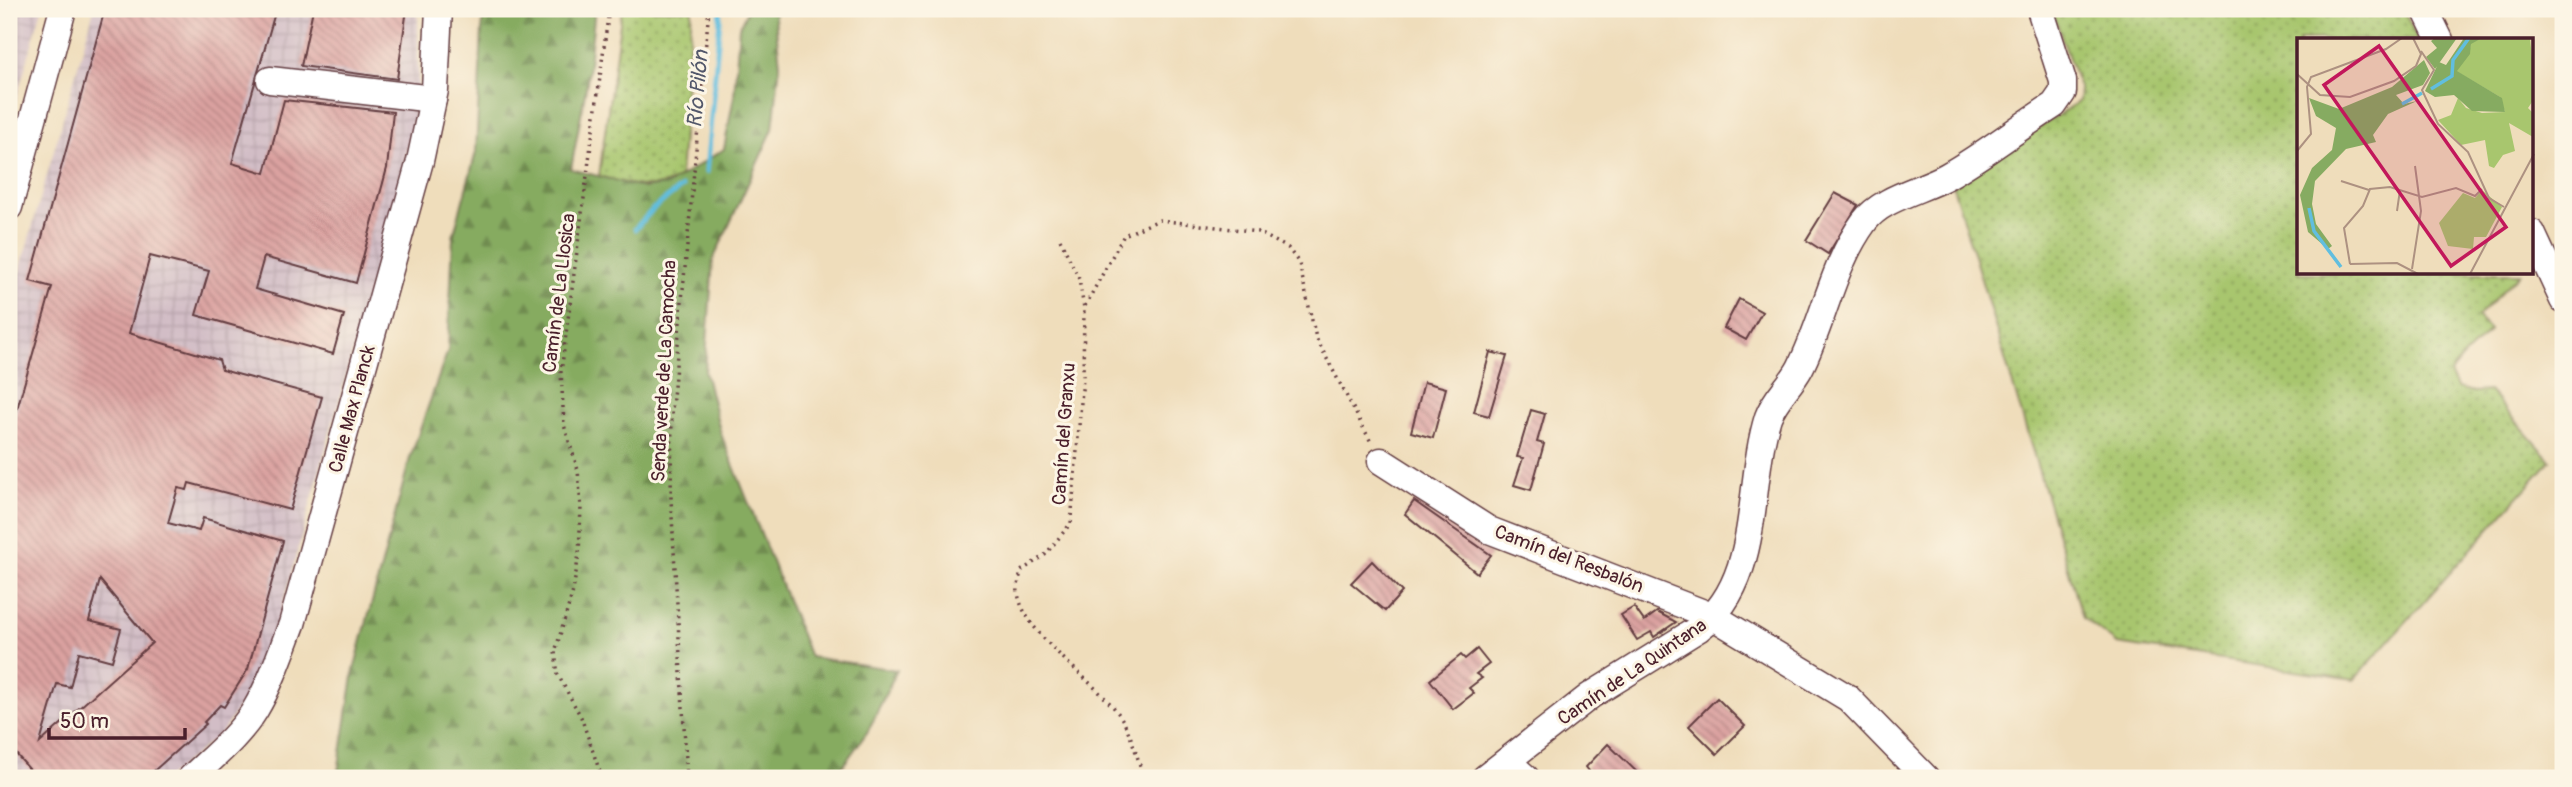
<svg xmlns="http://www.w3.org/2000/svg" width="2572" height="787" font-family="Pangolin,sans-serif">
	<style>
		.industrial { fill: url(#industrial-grid) }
		.grass { fill: url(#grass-dots); stroke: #79724c; stroke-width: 2 }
		.forest { fill: url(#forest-firs); stroke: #686546; stroke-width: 2 }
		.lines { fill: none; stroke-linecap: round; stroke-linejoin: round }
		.stream { stroke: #61bedf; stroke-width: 5 }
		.building { fill: url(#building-back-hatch); fill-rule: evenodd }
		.minor-casing { stroke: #633c41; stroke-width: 29 }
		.path { stroke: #633c41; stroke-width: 3.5; stroke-dasharray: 2 5; stroke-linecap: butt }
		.minor { stroke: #fff; stroke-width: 26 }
		.labels { text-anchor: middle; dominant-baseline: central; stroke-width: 6; stroke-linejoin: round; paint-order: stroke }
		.street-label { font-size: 19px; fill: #4a1f2b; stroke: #fcf5e5 }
		.water-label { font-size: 21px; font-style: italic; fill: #52576a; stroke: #fcf5e5 }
		.inset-river { fill: none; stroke: #61bedf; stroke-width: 3.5 }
		.inset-road { fill: none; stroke: #ad9181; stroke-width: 2 }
		.view { fill: #c2185b; fill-opacity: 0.15; stroke: #c2185b; stroke-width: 3.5 }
		.inset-edge { fill: none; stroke: #4a1f2b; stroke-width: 3.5 }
	</style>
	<defs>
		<pattern id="industrial-grid" width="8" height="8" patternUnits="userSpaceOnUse" patternTransform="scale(1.75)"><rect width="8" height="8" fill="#d2bdc6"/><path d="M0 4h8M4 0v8" fill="none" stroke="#b6a2aa"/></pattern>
		<pattern id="grass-dots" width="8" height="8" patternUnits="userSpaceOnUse" patternTransform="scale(1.75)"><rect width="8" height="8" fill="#a8c66e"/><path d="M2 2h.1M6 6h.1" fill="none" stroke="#8ba05b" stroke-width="1.8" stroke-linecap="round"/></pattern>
		<pattern id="forest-firs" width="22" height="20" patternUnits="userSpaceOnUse" patternTransform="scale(1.75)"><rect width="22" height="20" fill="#86ab61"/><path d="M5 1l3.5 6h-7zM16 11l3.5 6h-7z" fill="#708b50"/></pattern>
		<pattern id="building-back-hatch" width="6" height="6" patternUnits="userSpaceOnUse" patternTransform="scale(1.75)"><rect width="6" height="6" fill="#dba2a0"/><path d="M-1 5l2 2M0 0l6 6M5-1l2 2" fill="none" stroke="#b48383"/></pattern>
	</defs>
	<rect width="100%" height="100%" fill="#fcf5e5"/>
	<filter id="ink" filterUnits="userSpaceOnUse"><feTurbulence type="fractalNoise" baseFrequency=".0143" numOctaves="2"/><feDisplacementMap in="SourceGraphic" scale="14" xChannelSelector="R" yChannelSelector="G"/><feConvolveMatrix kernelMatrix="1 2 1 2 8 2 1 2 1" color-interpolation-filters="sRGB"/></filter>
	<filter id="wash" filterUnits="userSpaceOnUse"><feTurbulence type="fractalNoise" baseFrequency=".00686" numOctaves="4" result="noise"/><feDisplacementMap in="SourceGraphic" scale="28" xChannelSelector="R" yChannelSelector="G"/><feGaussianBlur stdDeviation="1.57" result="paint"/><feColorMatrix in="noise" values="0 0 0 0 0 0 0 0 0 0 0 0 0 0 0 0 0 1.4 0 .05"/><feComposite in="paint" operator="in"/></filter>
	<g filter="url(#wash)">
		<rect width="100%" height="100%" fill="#efddbb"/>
		<g class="industrial">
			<polygon points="9,9 42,9 9,124"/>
			<polygon points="94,9 418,9 418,97 403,169 266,665 222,732 167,778 9,778 9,309"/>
		</g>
		<g class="grass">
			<path d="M622,9H692L680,177C653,194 628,184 599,176Z"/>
			<path d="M2052,9H2403L2418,40H2299V273H2520L2477,317L2490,330C2476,346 2460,355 2450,374L2457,388L2473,392L2489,391L2551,460L2354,680L2117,644L2083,618L1953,186L2079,101L2080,90Z"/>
		</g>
		<polygon class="forest" points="483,9 595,9 587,82 571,169 644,188 669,184 724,149 734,96 739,27 748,9 774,9 780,64 773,129 713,260 705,372 721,434 810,657 897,670 868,731 834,778 337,778 354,670 410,458 448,350 453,237 476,152"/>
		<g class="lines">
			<g class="stream">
				<polyline points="706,172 721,9"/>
				<polyline points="635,229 654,208 682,187"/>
			</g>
		</g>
		<g id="blocks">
			<g class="building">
				<path d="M105,9H276L232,163L265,173L284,100L393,112L387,168L356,283L264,257L255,289L344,315L333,354L196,315L209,271L150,256L129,333L219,360L222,370L322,397L290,510L189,483L187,490L178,488L168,523L199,531L203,518L283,541L248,669L224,707L220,705L204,722L206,724L146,778H37L9,746V422L13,423L52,287L30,281ZM100,580L152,643L40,743L57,684L70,687L79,652L112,661L121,629L89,621Z"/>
				<polygon points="313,9 407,9 397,79 301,66"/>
				<polygon points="1835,193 1858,205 1828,254 1806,240"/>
				<polygon points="1739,299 1762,312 1746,340 1724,328"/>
				<polygon points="1490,352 1507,356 1489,416 1474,412"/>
				<polygon points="1424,382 1446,388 1433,438 1411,432"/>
				<polygon points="1531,410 1545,414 1537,442 1544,444 1531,490 1514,485 1523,458 1517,457"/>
				<polygon points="1414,501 1491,555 1477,573 1405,514"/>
				<polygon points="1372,561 1402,592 1385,611 1351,583"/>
				<polygon points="1634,607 1644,621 1657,612 1676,622 1654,637 1651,632 1637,640 1621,615"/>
				<polygon points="1477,649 1489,664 1476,674 1482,678 1469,688 1474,693 1453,709 1430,680 1461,655 1465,659"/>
				<polygon points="1717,698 1745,726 1717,754 1689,726"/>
				<polygon points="1608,744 1643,778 1582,778 1589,771 1586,767"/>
			</g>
		</g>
	</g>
	<g filter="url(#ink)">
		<use href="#blocks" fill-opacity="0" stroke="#633c41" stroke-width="2"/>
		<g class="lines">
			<defs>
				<g id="minor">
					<polyline points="2425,9 2440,40"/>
					<polyline points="270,80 433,99"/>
					<polyline points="9,207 63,9"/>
					<polyline points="2532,233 2563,300"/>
					<polyline points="1381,461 1489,530 1714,617 1848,698 1926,778"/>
					<polyline points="1507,761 1526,778"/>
					<path d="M191,778C213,757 239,736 255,710C271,683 281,653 292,624L420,161L435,90L439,9"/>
					<path d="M1485,778L1590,696L1698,629C1763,581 1746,487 1768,417C1775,398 1791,385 1800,368C1824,321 1832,266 1864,222C1881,198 1922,190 1947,176C1984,155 2018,128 2054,105L2063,92V81L2040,9"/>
				</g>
			</defs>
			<use href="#minor" class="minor-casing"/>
			<g class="path">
				<path d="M1060,239L1079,279L1084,308L1083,378L1071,523L1045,555L1021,571C1020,577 1017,586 1018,593C1024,635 1092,678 1118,713C1131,731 1137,757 1144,778"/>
				<polyline points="1085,306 1124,235 1159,220 1258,232 1288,248 1299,263 1316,338 1372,444"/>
				<polyline points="602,778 581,717 558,675 555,652 573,591 579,554 581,507 578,470 564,425 561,372 609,9"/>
				<polyline points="687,778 671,499 672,408 709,9"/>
			</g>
			<use href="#minor" class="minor"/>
		</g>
	</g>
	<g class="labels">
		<g class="street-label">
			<text transform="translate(559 293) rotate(-83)">Camín de La Llosica</text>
			<text transform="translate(664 371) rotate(-87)">Senda verde de La Camocha</text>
			<text transform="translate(352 409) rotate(-75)">Calle Max Planck</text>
			<text transform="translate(1064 434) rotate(-86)">Camín del Granxu</text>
			<text transform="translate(1569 559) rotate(21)">Camín del Resbalón</text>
			<text transform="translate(1632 672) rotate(-34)">Camín de La Quintana</text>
		</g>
		<g class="water-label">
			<text transform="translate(698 89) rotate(-85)">Río Pilón</text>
		</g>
	</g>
	<g transform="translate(2297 38)">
		<rect width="236" height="236" fill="#efddbb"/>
		<path d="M185,0H233L236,30L237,61L231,70L236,75V99L212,85L218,113L206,117L197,130L192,128L188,102L164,107L141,82L154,77L161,60L169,70L185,75L208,74L203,59L159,33L172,16L174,5ZM185,152L205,169L189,199H177L176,211L151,208L142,185L166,155L178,160Z" fill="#a8c66e"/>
		<path d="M138,0H160L138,31L129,19L140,10L134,3ZM167,0H185L174,6L173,16L160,33L205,60L208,74L175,73L157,57L138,59L128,53L142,24L149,27ZM127,22L133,35L126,47L99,57L107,66L120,63L91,76L76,97L79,104L49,111L18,143L15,166L19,186L35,208L31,211L11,194L3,157L15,130L35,112L39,90L19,78L12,60L42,71L95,49Z" fill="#86ab61"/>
		<path class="inset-river" d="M134,51L155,38L156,22L172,0M105,66L125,55M12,170L17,193L44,229"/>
		<path class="inset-road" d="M124,13L137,32L125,52L141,86L171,114L192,160L207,169M0,36L23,57L53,59L97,43L119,28L124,16L116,0M0,113L14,96L10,49L14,39L89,11L105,0M44,143L72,152M100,173L103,152M53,226L47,190L66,168L73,151L93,149L125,159L159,150L178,158L185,151M53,226L100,225L121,236M115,231L124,173L118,128M173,236L237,116"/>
		<path class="view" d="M82,8L209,189L154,228L27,47Z"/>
		<rect width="236" height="236" class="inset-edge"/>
	</g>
	<rect width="2572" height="787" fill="none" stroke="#fcf5e5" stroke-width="35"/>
	<path d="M49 728v10h136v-10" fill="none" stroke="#4a1f2b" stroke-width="3.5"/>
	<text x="60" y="728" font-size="21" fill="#4a1f2b" stroke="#fcf5e5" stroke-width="5" paint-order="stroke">50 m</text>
</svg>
